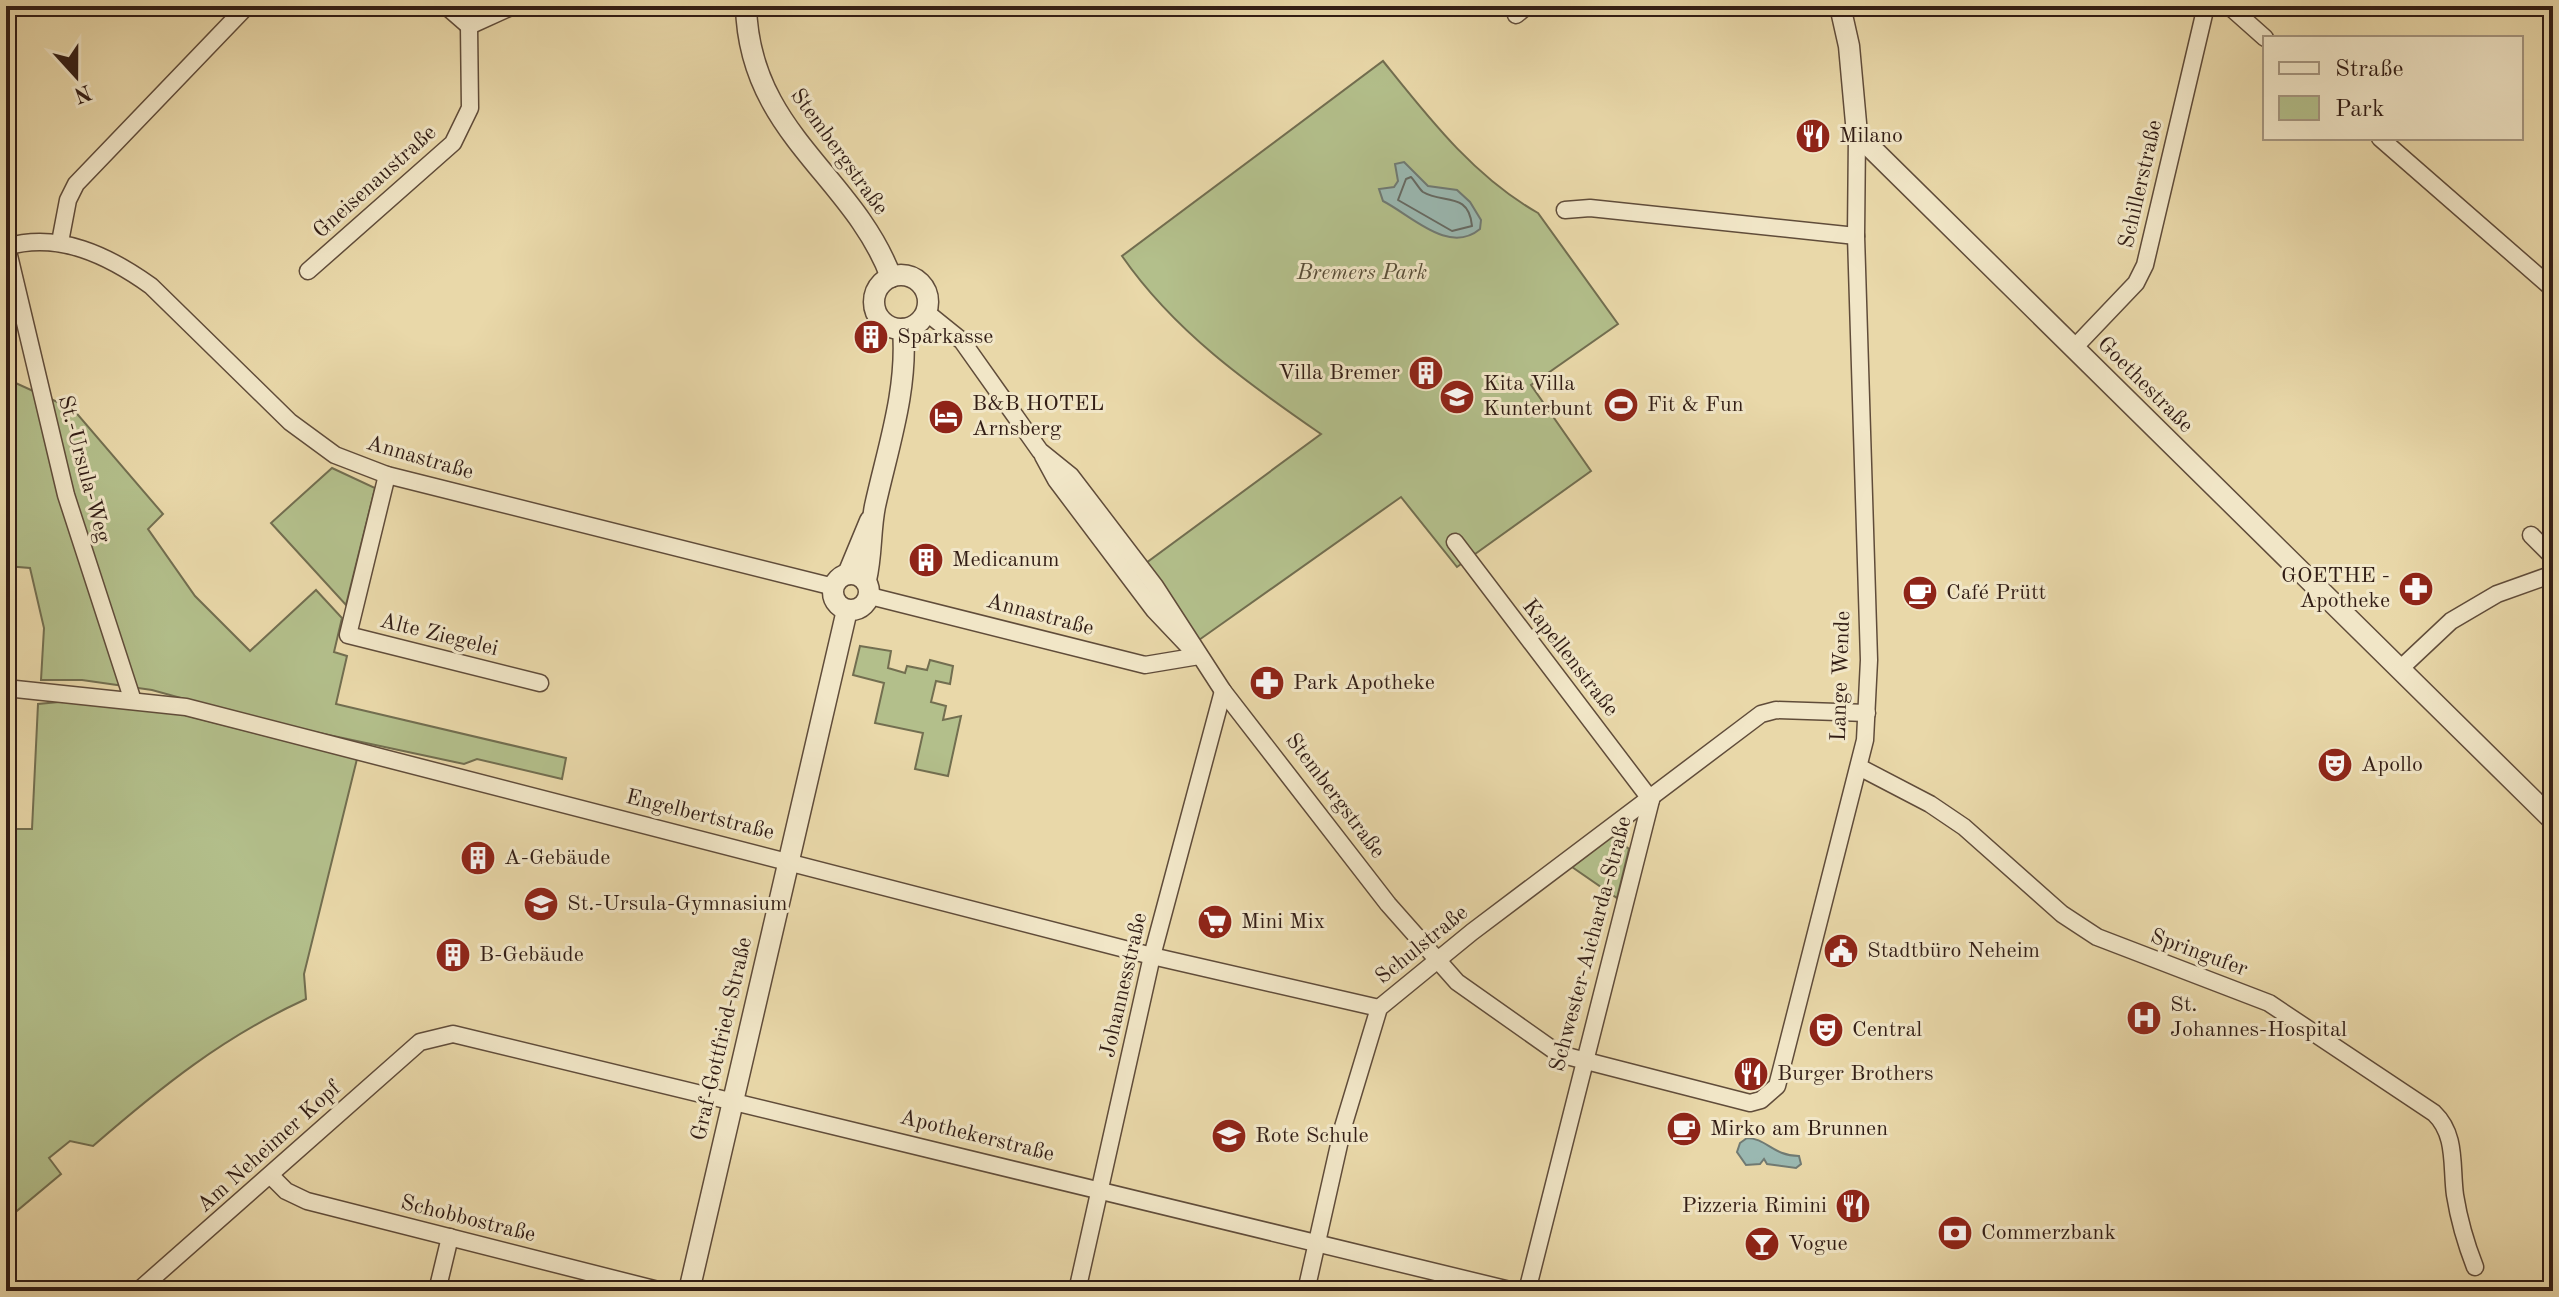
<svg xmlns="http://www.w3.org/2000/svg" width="2559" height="1297" font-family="'Old Standard TT',serif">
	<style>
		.green { fill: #b3bf8b; stroke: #726e50; stroke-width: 2 }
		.water { fill: #9ab8b1; stroke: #707a73; stroke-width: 2 }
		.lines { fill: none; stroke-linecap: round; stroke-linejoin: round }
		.shore { stroke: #666a63; stroke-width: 2 }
		.minor-casing { stroke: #604c3a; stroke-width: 19 }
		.tertiary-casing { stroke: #604c3a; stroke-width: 23 }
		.minor { stroke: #f1e6c7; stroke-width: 16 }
		.tertiary { stroke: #f1e6c7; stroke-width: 20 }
		.labels { text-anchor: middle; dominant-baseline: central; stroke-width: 6; stroke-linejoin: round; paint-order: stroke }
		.poi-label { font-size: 22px; fill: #321d15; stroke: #f1e6c7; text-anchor: start }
		.street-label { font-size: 22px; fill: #321d15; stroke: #f1e6c7 }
		.park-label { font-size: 22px; font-style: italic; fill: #594e38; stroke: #f1e6c7 }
	</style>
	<rect width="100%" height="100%" fill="#e9d8a9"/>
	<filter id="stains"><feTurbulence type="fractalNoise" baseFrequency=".0025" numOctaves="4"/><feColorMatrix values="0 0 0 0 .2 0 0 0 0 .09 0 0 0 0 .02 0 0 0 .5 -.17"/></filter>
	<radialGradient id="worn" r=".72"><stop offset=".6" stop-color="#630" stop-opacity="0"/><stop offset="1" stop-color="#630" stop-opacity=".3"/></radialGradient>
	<g class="green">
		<path d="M1383,61C1428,117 1474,177 1538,213L1618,324L1531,385L1591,471L1457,567L1401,497L1199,640L1142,566L1321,434C1247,383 1174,331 1122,256Z"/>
		<polygon points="9,380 73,409 163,514 148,529 195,596 250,651 316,590 342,618 334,652 347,656 336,704 566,758 562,779 477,759 464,764 268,722 152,690 82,680 41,680 44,628 30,568 6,566 6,381"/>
		<polygon points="332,468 375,488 346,605 271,523"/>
		<polygon points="860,646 891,651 888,668 905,673 907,666 927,670 930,660 953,666 950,684 936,681 931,702 946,706 943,720 961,716 948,776 915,769 923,733 875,723 884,683 853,675"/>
		<path d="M80,700L161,709L357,759L304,974L306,999C223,1037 161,1087 93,1146L70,1141L49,1158L61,1174L6,1220V829H32L38,704Z"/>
		<polygon points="1612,836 1629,849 1617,898 1572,867"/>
	</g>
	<g class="water">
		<path d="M1404,162L1428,186L1457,190L1470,202L1481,220L1480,229C1449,255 1412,216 1383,201L1379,189L1394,187L1398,181L1395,164Z"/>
		<path d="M1747,1138C1766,1138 1773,1156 1799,1156L1801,1164L1796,1168L1767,1164L1764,1159L1760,1164L1746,1165L1737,1152L1740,1143Z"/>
	</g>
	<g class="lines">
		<path class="shore" d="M1411,177C1415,181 1419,189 1423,192C1442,204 1469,191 1472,226L1452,231L1398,200L1406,179Z"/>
		<defs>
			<g id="minor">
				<polyline points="446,6 469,26 513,6"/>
				<polyline points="2229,6 2265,38"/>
				<polyline points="1516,15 1527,6"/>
				<polyline points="2380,138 2553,289"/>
				<polyline points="1565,210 1590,208 1856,236"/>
				<polyline points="60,242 68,200 76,184 247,6"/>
				<path d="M6,247C59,231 109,256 151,286L290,422L335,455L387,475L834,587"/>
				<polyline points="7,247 66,495 132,698"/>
				<polyline points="308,271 453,143 470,108 469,26"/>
				<polyline points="926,312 962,341 1040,451 1071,476 1155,586 1223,691 1388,904 1457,982 1559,1054 1750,1103 1761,1100 1777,1086 1865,740 1869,660 1856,236 1857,134"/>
				<polyline points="2074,348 2136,283 2145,265 2206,6"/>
				<polyline points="1043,456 1056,480 1154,610 1191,649"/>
				<polyline points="387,475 348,635 540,683"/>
				<polyline points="2531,535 2553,557"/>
				<polyline points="1455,542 1651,800"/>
				<polyline points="870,596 1145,665 1199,656"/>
				<polyline points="2401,668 2451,621 2497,594 2553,574"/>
				<polyline points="6,688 186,707 1152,956 1379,1008"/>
				<path d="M1859,767L1930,804L1964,827L2062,914L2097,937L2269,1003L2434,1113C2457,1135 2451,1166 2455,1195C2459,1220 2466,1244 2475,1267"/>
				<polyline points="271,1176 286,1191 307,1201 662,1291"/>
				<polyline points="138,1291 420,1042 453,1034 1514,1291"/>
				<polyline points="437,1291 450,1237"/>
				<polyline points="1077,1291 1152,956 1223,691"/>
				<polyline points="1306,1291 1343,1127 1379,1008 1472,932 1761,714 1776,710 1867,713"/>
				<polyline points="1527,1291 1651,800"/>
			</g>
			<g id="tertiary">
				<path d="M746,6C749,133 853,175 891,277"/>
				<polyline points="1840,6 1849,46 1857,134 2553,820"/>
				<circle cx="901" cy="302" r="27"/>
				<circle cx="851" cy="592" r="18"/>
				<polyline points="848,574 870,521"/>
				<path d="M866,580C872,555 870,531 875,506C888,447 908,390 903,329"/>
				<polyline points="689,1291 847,610"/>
			</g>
		</defs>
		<use href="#minor" class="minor-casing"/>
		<use href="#tertiary" class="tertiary-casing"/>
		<use href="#minor" class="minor"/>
		<use href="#tertiary" class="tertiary"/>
	</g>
	<defs>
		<symbol id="restaurant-disc" viewBox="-11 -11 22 22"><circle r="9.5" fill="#8f2418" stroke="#f1e6c7"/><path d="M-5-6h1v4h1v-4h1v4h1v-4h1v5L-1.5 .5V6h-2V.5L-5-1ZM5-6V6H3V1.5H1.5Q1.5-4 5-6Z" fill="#fff"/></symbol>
		<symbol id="building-disc" viewBox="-11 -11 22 22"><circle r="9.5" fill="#8f2418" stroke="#f1e6c7"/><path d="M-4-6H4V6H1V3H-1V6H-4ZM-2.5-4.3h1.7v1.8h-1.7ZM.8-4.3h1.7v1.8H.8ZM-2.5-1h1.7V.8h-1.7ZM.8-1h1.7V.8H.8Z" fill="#fff"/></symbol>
		<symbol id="school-disc" viewBox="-11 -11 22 22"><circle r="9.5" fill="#8f2418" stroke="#f1e6c7"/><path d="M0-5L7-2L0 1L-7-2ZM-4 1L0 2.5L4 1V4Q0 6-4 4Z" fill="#fff"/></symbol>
		<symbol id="stadium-disc" viewBox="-11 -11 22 22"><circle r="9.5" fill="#8f2418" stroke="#f1e6c7"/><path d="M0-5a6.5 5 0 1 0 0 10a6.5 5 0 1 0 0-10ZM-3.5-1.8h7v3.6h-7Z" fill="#fff"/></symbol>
		<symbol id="hotel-disc" viewBox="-11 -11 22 22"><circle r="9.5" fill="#8f2418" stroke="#f1e6c7"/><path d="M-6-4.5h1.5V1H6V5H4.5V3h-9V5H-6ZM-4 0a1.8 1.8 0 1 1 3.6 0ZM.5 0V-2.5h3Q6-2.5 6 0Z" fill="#fff"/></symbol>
		<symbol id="pharmacy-disc" viewBox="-11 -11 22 22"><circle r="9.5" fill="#8f2418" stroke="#f1e6c7"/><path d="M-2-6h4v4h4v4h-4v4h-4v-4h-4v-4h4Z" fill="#fff"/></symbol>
		<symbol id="cafe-disc" viewBox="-11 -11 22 22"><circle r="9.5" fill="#8f2418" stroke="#f1e6c7"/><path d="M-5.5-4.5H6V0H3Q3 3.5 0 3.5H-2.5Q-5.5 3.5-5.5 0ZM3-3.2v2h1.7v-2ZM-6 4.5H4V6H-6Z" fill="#fff"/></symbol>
		<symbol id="theatre-disc" viewBox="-11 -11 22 22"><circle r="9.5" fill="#8f2418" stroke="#f1e6c7"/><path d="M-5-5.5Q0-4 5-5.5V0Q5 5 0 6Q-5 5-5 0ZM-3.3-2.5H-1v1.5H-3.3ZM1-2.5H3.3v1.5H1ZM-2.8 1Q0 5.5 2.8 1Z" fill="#fff"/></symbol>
		<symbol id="supermarket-disc" viewBox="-11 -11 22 22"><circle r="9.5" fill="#8f2418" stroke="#f1e6c7"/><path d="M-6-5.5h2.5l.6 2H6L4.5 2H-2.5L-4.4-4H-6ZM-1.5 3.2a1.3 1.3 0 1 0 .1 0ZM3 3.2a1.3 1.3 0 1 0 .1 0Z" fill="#fff"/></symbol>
		<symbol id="civic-disc" viewBox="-11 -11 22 22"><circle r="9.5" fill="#8f2418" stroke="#f1e6c7"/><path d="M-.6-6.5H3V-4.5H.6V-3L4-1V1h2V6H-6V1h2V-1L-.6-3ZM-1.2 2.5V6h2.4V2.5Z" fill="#fff"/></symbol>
		<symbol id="hospital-disc" viewBox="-11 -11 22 22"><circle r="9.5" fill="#8f2418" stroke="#f1e6c7"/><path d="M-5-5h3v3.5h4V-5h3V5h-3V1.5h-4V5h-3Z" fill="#fff"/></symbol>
		<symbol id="bank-disc" viewBox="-11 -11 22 22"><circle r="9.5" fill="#8f2418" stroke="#f1e6c7"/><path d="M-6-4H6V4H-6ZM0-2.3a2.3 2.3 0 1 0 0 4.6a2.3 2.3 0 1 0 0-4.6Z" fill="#fff"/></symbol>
		<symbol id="bar-disc" viewBox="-11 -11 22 22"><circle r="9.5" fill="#8f2418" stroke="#f1e6c7"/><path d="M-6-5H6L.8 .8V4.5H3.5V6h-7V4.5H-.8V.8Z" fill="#fff"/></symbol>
	</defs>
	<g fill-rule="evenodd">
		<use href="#restaurant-disc" x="1793" y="116" width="40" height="40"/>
		<use href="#building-disc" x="851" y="317" width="40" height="40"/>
		<use href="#building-disc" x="1406" y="353" width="40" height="40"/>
		<use href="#school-disc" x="1437" y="377" width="40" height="40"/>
		<use href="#stadium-disc" x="1601" y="385" width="40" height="40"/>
		<use href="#hotel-disc" x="926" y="397" width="40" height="40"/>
		<use href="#building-disc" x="906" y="540" width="40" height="40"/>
		<use href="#pharmacy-disc" x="2396" y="569" width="40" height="40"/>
		<use href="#cafe-disc" x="1900" y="573" width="40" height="40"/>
		<use href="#pharmacy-disc" x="1247" y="663" width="40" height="40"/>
		<use href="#theatre-disc" x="2315" y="745" width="40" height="40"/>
		<use href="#building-disc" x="458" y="838" width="40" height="40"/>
		<use href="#school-disc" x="521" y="884" width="40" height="40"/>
		<use href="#supermarket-disc" x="1195" y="902" width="40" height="40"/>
		<use href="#civic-disc" x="1821" y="931" width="40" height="40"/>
		<use href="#building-disc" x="433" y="935" width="40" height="40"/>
		<use href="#hospital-disc" x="2124" y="998" width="40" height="40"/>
		<use href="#theatre-disc" x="1806" y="1010" width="40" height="40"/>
		<use href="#restaurant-disc" x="1731" y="1054" width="40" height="40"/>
		<use href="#cafe-disc" x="1664" y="1109" width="40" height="40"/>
		<use href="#school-disc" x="1209" y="1116" width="40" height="40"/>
		<use href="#restaurant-disc" x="1833" y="1186" width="40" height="40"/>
		<use href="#bank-disc" x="1935" y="1213" width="40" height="40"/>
		<use href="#bar-disc" x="1742" y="1224" width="40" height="40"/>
	</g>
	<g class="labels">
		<g class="poi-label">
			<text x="1839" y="136">Milano</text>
			<text x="897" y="337">Sparkasse</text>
			<text x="1400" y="373" text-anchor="end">Villa Bremer</text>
			<text x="1483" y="384">Kita Villa<tspan x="1483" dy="25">Kunterbunt</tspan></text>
			<text x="972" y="404">B&amp;B HOTEL<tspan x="972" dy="25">Arnsberg</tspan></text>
			<text x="1647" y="405">Fit &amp; Fun</text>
			<text x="952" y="560">Medicanum</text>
			<text x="2390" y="576" text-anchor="end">GOETHE -<tspan x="2390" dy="25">Apotheke</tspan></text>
			<text x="1946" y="593">Café Prütt</text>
			<text x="1293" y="683">Park Apotheke</text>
			<text x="2361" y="765">Apollo</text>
			<text x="504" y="858">A-Gebäude</text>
			<text x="567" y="904">St.-Ursula-Gymnasium</text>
			<text x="1241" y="922">Mini Mix</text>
			<text x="1867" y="951">Stadtbüro Neheim</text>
			<text x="479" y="955">B-Gebäude</text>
			<text x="2170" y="1005">St.<tspan x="2170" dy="25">Johannes-Hospital</tspan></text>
			<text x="1852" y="1030">Central</text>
			<text x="1777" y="1074">Burger Brothers</text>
			<text x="1710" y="1129">Mirko am Brunnen</text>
			<text x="1255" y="1136">Rote Schule</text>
			<text x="1827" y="1206" text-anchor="end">Pizzeria Rimini</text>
			<text x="1981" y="1233">Commerzbank</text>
			<text x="1788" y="1244">Vogue</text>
		</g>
		<g class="street-label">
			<text transform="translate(839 152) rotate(54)">Stembergstraße</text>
			<text transform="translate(375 182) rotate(-42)">Gneisenaustraße</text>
			<text transform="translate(2141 184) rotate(-77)">Schillerstraße</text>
			<text transform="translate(2145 385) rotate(45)">Goethestraße</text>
			<text transform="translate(420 458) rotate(16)">Annastraße</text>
			<text transform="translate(84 469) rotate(75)">St.-Ursula-Weg</text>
			<text transform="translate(1040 615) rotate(15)">Annastraße</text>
			<text transform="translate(439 635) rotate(14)">Alte Ziegelei</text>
			<text transform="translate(1570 658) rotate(52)">Kapellenstraße</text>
			<text transform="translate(1841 676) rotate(-88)">Lange Wende</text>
			<text transform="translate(1335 796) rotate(53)">Stembergstraße</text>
			<text transform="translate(700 815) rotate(14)">Engelbertstraße</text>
			<text transform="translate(1591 944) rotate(-75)">Schwester-Aicharda-Straße</text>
			<text transform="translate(1422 945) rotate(-39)">Schulstraße</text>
			<text transform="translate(2199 953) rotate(20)">Springufer</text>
			<text transform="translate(1124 985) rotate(-77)">Johannesstraße</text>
			<text transform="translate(722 1039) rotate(-77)">Graf-Gottfried-Straße</text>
			<text transform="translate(977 1136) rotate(14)">Apothekerstraße</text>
			<text transform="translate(269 1147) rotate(-42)">Am Neheimer Kopf</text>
			<text transform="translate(468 1219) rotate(14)">Schobbostraße</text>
		</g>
		<g class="park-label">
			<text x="1362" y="273">Bremers Park</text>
		</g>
	</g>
	<rect width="2559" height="1297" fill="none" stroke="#e9d8a9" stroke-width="32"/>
	<rect x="8" y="8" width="2543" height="1281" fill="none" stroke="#321d15" stroke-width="4"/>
	<rect x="16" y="16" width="2527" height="1265" fill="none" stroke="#321d15" stroke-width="2"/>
	<rect x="2263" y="36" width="260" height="104" fill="#f1e6c7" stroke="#a59680" stroke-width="2"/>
	<rect x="2279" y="62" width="40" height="12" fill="#f1e6c7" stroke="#a59680" stroke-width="2"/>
	<text x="2335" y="76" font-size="24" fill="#321d15">Straße</text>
	<rect x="2279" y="96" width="40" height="24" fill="#b3bf8b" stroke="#a59680" stroke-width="2"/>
	<text x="2335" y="116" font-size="24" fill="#321d15">Park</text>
	<g transform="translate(76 76) rotate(159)" stroke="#f1e6c7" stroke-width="6" paint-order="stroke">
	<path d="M0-6L14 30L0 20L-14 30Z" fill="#321d15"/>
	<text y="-12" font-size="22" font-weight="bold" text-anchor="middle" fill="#321d15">N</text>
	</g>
	<rect width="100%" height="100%" filter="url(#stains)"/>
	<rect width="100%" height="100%" fill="url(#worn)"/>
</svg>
